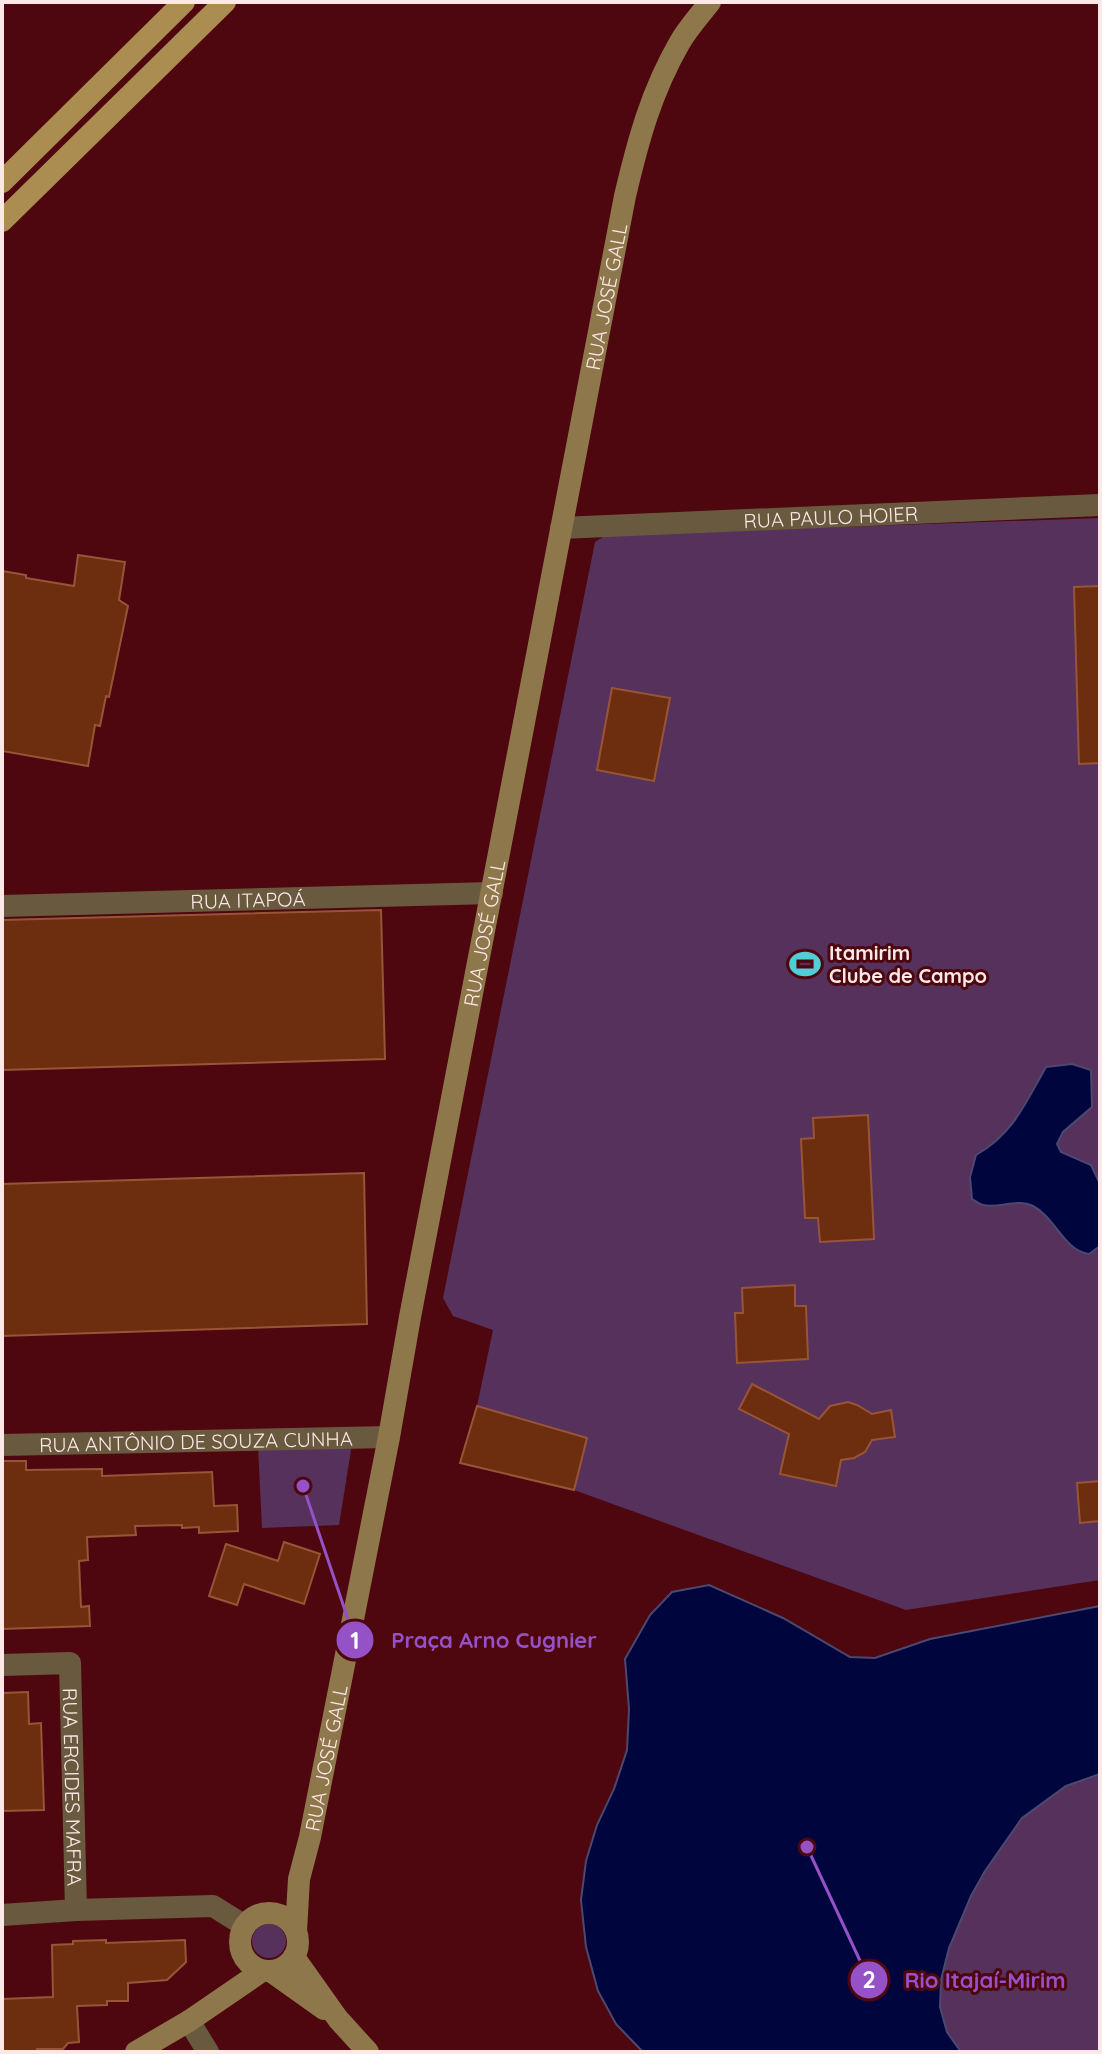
<svg xmlns="http://www.w3.org/2000/svg" width="1102" height="2054" font-family="Quicksand,sans-serif">
	<style>
		.green { fill: #55315b }
		.water { fill: #00053d; stroke: #4b4970; stroke-width: 2 }
		.building { fill: #6d2d0f; stroke: #995438; stroke-width: 2 }
		.lines { fill: none; stroke-linecap: round; stroke-linejoin: round }
		.minor { stroke: #695a3f; stroke-width: 22 }
		.secondary { stroke: #8e774a; stroke-width: 22 }
		.primary { stroke: #ab8c51; stroke-width: 22 }
		.labels { text-anchor: middle; dominant-baseline: central; stroke-width: 6; stroke-linejoin: round; paint-order: stroke }
		.street-label { font-size: 20px; fill: #fbe8e7; stroke: #4e070e }
		.poi-label { font-size: 20px; font-weight: bold; fill: #fbe8e7; stroke: #4e070e; text-anchor: start }
		.leader { fill: none; stroke: #9552c7; stroke-width: 3 }
		.callout-dot { fill: #9552c7; stroke: #4e070e; stroke-width: 3 }
		.mark-label { font-size: 24px; text-anchor: middle; font-weight: bold; fill: #fff }
		.callout-label { font-size: 22px; text-anchor: middle; font-weight: bold; fill: #9552c7; stroke: #4e070e; stroke-width: 6; stroke-linejoin: round; paint-order: stroke }
	</style>
	<rect width="100%" height="100%" fill="#4e070e"/>
	<g class="green">
		<polygon points="1100,518 1100,1580 906,1610 574,1490 460,1463 477,1406 493,1330 453,1316 443,1298 595,542 606,535"/>
		<polygon points="352,1444 339,1525 262,1528 258,1447"/>
		<polygon points="1100,1774 1100,2052 961,2052 947,2032 940,2007 941,1980 949,1948 971,1896 985,1871 1022,1818 1066,1786"/>
		<circle cx="269" cy="1941" r="17"/>
	</g>
	<g class="water">
		<path d="M1072,1064L1091,1070L1092,1107L1063,1132L1057,1144L1061,1152L1091,1165L1100,1184V1246L1089,1254C1064,1251 1055,1217 1033,1206C1017,1198 999,1209 983,1205C979,1204 975,1201 972,1199L970,1177L976,1155C1013,1134 1025,1104 1046,1067Z"/>
		<polygon points="709,1585 783,1618 850,1657 875,1658 930,1639 1100,1606 1100,1774 1066,1786 1022,1818 985,1871 971,1896 949,1948 941,1980 940,2007 947,2032 961,2052 643,2052 616,2024 598,1991 586,1947 581,1900 586,1861 597,1825 614,1789 627,1750 629,1709 625,1659 650,1615 672,1592"/>
	</g>
	<g class="building">
		<polygon points="78,555 125,562 119,600 128,606 109,697 106,696 100,726 95,725 88,766 2,751 2,571 26,575 26,578 74,586"/>
		<polygon points="1100,586 1100,763 1079,764 1074,587"/>
		<polygon points="612,688 670,698 654,781 597,770"/>
		<polygon points="381,910 385,1059 2,1070 2,920"/>
		<polygon points="868,1115 874,1239 820,1242 818,1218 805,1218 801,1139 814,1138 813,1118"/>
		<polygon points="364,1173 367,1324 2,1336 2,1184"/>
		<polygon points="795,1285 795,1306 806,1306 808,1359 737,1363 735,1313 743,1313 742,1288"/>
		<polygon points="752,1384 819,1419 830,1406 848,1402 857,1405 872,1414 891,1410 895,1437 872,1440 865,1452 854,1458 841,1460 836,1486 780,1474 789,1434 739,1409"/>
		<polygon points="477,1406 587,1438 574,1490 460,1463"/>
		<polygon points="2,1461 26,1461 26,1470 102,1469 102,1476 212,1472 214,1506 237,1505 238,1531 199,1533 199,1527 182,1528 182,1525 135,1526 136,1535 87,1537 88,1560 79,1561 81,1607 89,1606 90,1626 2,1629"/>
		<polygon points="1100,1481 1100,1521 1080,1523 1077,1483"/>
		<polygon points="284,1542 320,1554 304,1604 244,1584 237,1605 209,1596 226,1544 278,1561"/>
		<polygon points="28,1692 29,1724 41,1723 44,1810 2,1811 2,1693"/>
		<polygon points="106,1940 106,1943 185,1940 186,1962 167,1980 128,1983 128,2001 107,2001 107,2005 77,2006 79,2042 68,2043 63,2049 37,2049 37,2052 3,2052 2,1999 53,1997 52,1945 73,1944 73,1941"/>
	</g>
	<g class="lines">
		<g class="minor">
			<path id="s1" d="M561,528L1100,505"/>
			<path id="s2" d="M2,906L492,893"/>
			<path id="s3" d="M2,1445L389,1437"/>
			<path id="s4" d="M2,1665L70,1663L76,1910"/>
			<polyline points="2,1915 76,1910 213,1906 245,1926"/>
			<polyline points="189,2021 208,2052"/>
		</g>
		<g class="secondary">
			<circle cx="269" cy="1942" r="29"/>
			<path id="s5" d="M296,1931L299,1879L310,1837L389,1437L410,1317L625,196C638,141 651,92 680,42C688,28 700,15 710,2"/>
			<polyline points="294,1957 338,2019 368,2052"/>
			<polyline points="272,1972 324,2009"/>
			<polyline points="136,2052 189,2021 262,1971"/>
		</g>
		<g class="primary">
			<polyline points="2,182 184,2"/>
			<polyline points="2,221 225,2"/>
		</g>
	</g>
	<defs>
		<symbol id="stadium-bare" viewBox="-9 -9 18 18"><path d="M0-5a6.5 5 0 1 0 0 10a6.5 5 0 1 0 0-10ZM-3.5-1.8h7v3.6h-7Z" fill="#52ccd5" stroke="#4e070e" stroke-width="2.5" paint-order="stroke"/></symbol>
	</defs>
	<g fill-rule="evenodd">
		<use href="#stadium-bare" x="783" y="942" width="44" height="44"/>
	</g>
	<g class="labels">
		<g class="street-label">
			<text stroke="none"><textPath href="#s5" startOffset="1664">RUA JOSÉ GALL</textPath></text>
			<text stroke="none"><textPath href="#s1" startOffset="270">RUA PAULO HOIER</textPath></text>
			<text stroke="none"><textPath href="#s2" startOffset="246">RUA ITAPOÁ</textPath></text>
			<text stroke="none"><textPath href="#s5" startOffset="1016">RUA JOSÉ GALL</textPath></text>
			<text stroke="none"><textPath href="#s3" startOffset="194">RUA ANTÔNIO DE SOUZA CUNHA</textPath></text>
			<text stroke="none"><textPath href="#s5" startOffset="176">RUA JOSÉ GALL</textPath></text>
			<text stroke="none"><textPath href="#s4" startOffset="192">RUA ERCIDES MAFRA</textPath></text>
		</g>
		<g class="poi-label">
			<text x="829" y="952">Itamirim<tspan x="829" dy="23">Clube de Campo</tspan></text>
		</g>
	</g>
	<path class="leader" d="M303 1486L355 1640M807 1847L869 1980"/>
	<g class="callout-dot">
		<circle cx="303" cy="1486" r="8"/>
		<circle cx="807" cy="1847" r="8"/>
		<circle cx="355" cy="1640" r="20"/>
		<circle cx="869" cy="1980" r="20"/>
	</g>
	<g class="mark-label">
		<text x="355" y="1649">1</text>
		<text x="869" y="1988">2</text>
	</g>
	<g class="callout-label">
		<text x="494" y="1648">Praça Arno Cugnier</text>
		<text x="985" y="1988">Rio Itajaí-Mirim</text>
	</g>
	<rect width="1102" height="2054" fill="none" stroke="#fbe8e7" stroke-width="8"/>
</svg>
